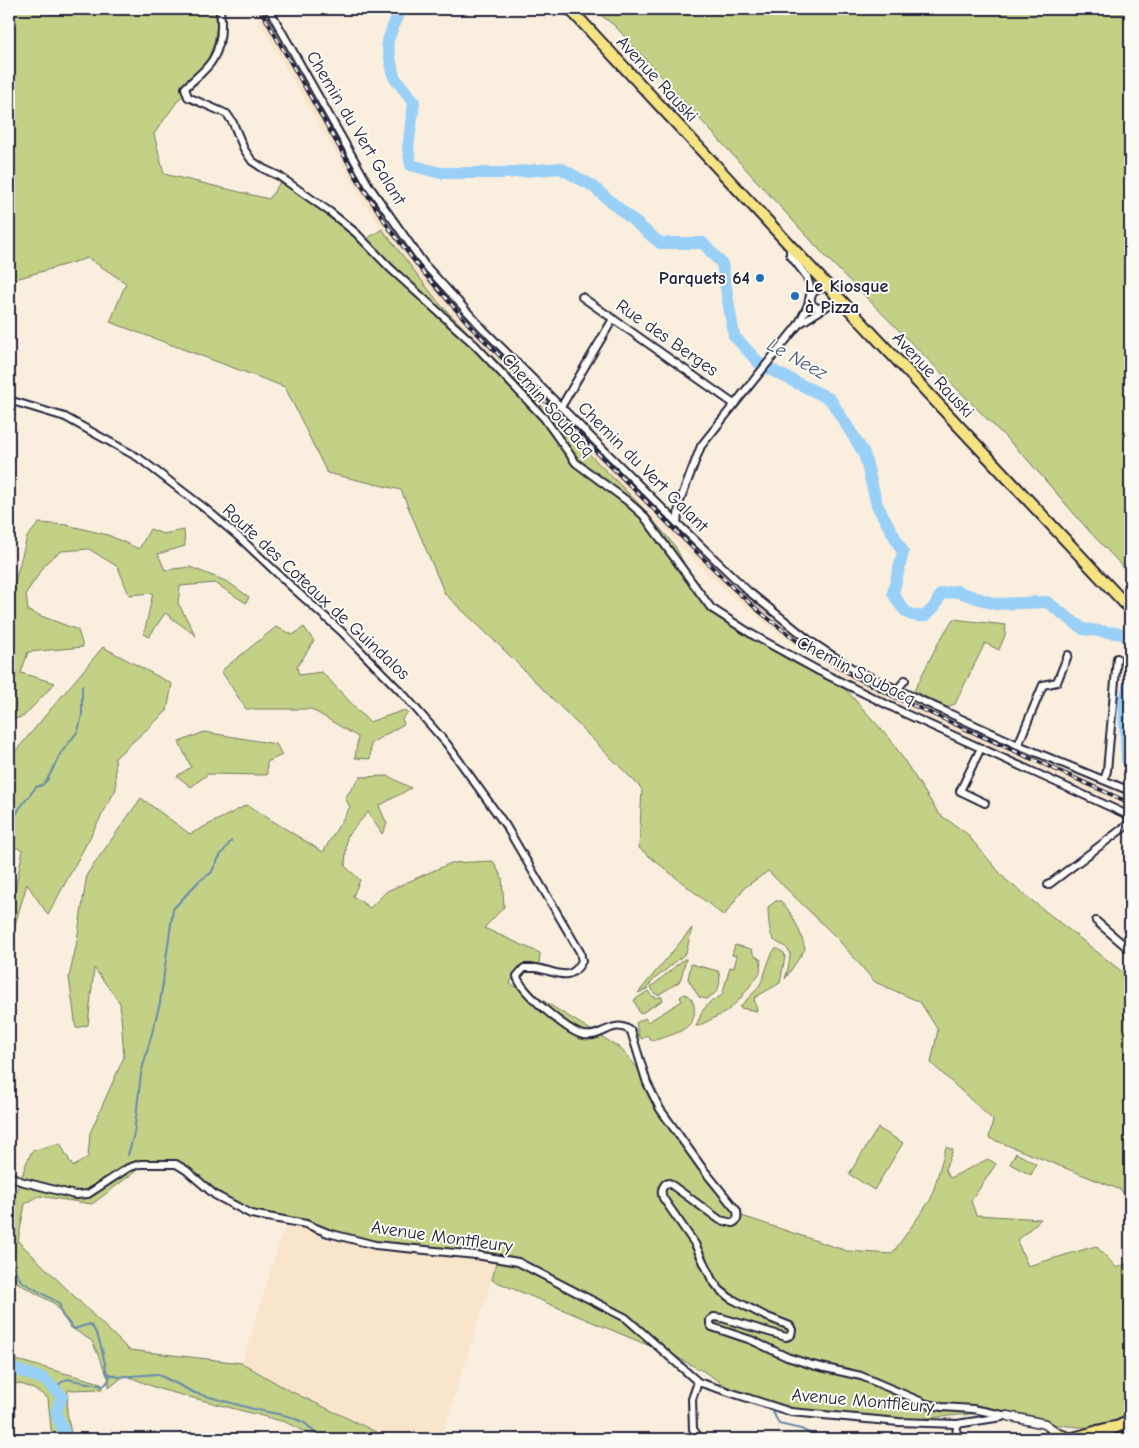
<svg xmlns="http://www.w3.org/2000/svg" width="1139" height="1448" font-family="'Comic Neue',sans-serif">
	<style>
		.built { fill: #f8e5cc }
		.green { fill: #c2d186; stroke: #727a60 }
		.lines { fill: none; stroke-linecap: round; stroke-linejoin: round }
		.stream { stroke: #698aac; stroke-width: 2 }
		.river { stroke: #99d0f8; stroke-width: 12 }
		.minor-casing { stroke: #22223b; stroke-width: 10 }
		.tertiary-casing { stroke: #22223b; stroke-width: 11 }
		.primary-casing { stroke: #22223b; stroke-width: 14 }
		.minor { stroke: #fdfcf7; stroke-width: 6 }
		.tertiary { stroke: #fdfcf7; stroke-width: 8 }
		.primary { stroke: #f6e381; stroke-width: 10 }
		.rail-casing { stroke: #22223b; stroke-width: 4 }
		.rail { stroke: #fdfcf7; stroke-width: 2; stroke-dasharray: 5.5; stroke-linecap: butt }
		.poi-dot { fill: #1f6fb2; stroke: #fdfcf7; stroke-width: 2 }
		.labels { text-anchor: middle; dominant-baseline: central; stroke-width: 4; stroke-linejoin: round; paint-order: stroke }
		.street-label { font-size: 18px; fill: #22223b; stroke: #fdfcf7 }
		.poi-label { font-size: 18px; font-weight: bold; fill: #22223b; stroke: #fdfcf7; text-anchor: end }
		.water-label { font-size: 19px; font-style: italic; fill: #465674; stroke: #fdfcf7 }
	</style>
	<rect width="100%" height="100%" fill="#faeede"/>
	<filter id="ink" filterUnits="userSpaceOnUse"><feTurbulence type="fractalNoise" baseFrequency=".02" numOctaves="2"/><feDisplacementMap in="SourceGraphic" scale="10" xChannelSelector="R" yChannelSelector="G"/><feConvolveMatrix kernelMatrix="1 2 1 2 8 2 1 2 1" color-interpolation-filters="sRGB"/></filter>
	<g filter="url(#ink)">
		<g class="built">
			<polygon points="252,9 265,9 362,181 390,225 424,269 448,298 482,333 746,595 801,639 858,675 883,688 1130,799 1130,809 888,701 849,680 819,662 787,640 739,602 711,577 439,303 394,246 375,219 354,185"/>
			<polygon points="287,1219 497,1263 441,1439 391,1439 288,1390 242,1363"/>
		</g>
		<g class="green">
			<polygon points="9,9 215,9 217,26 214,43 200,81 179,99 154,134 164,174 269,199 281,181 362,242 382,229 439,303 643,508 675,546 706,606 730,625 790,661 846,690 891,740 939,814 966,833 1006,880 1130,978 1130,1203 1121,1190 989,1138 993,1120 931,1063 938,1030 920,1002 875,982 835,936 768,871 744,888 724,916 639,848 642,789 498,644 445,594 401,490 327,473 285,387 110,322 126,283 88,258 9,281"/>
			<polygon points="593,9 1130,9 1130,574 1090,532 1026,458 827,258 615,26"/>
			<polygon points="39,523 67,525 108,535 139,549 150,529 163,534 184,530 185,546 158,554 165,570 190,567 228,582 249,597 246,603 215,583 180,586 178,603 196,636 165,613 149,637 144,634 153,593 129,595 118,567 89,549 61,551 47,562 26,593 28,611 78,630 83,647 28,652 21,673 55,683 24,716 9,721 9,604 27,537"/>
			<polygon points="953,619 1006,625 1005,635 999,650 985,643 955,704 947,707 914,691 937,645"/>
			<polygon points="276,627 293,635 304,627 314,641 297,667 299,675 322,672 369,722 405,710 408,713 402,719 404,724 371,743 370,759 355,758 358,737 311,709 246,709 221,671"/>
			<polygon points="103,647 172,684 167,711 115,758 116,789 48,915 27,884 13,931 9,953 9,920 23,850 9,845 9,759"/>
			<polygon points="204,732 276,744 282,755 267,762 267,775 208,774 191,787 177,776 191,767 179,742"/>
			<polygon points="388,776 411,788 379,806 387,824 382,834 368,812 347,836 345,866 360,880 353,896 370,908 387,891 451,863 493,861 502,878 504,907 484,928 540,953 539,965 516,971 510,984 534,995 620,1048 636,1066 664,1120 739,1215 847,1251 892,1254 931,1199 946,1147 953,1150 945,1169 950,1178 988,1159 996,1164 971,1201 976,1215 1041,1219 1017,1241 1028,1266 1096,1246 1117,1268 1130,1262 1130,1423 1121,1428 1079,1427 1049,1424 1002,1411 906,1420 790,1410 742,1396 703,1371 676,1357 492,1280 496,1263 422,1248 372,1242 242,1208 182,1165 148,1162 92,1204 39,1196 25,1204 18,1241 129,1350 242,1363 288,1390 391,1439 319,1439 285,1422 159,1389 125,1375 109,1388 109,1380 92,1341 70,1327 55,1304 9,1278 9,1214 26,1164 32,1151 60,1143 73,1167 88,1157 90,1133 124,1057 120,1003 94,968 88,1025 76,1028 69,977 76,947 87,874 141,798 190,834 247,805 323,852 350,807 345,798 360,777"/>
			<path d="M776,901H781C793,914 801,932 805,949L785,979C787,972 790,962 790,955C789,945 778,945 773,939C769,933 768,914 768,907Z"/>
			<polygon points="692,928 686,953 651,982 647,989 638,993"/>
			<polygon points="735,945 751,949 754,955 761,960 760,973 739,1000 726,1012 698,1026 696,1026 703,1010 710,1002 721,996 723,992 730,967 734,968 737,956 732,955"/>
			<path d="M775,949H778L784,953L785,957L780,983L754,998L757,1011L741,1008L740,1007C746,999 754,994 759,986C766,976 768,957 775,949Z"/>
			<polygon points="684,959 686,959 681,978 679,982 658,995 654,993 651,987"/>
			<path d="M691,964L718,971C721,976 720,986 717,991C715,994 709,997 706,999L699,997L688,979Z"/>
			<polygon points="648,991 652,996 658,998 661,996 663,1000 640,1014 634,1000"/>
			<path d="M684,994C690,996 693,1000 694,1006C698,1031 670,1035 652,1041L647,1035L642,1039L639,1037L636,1023L645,1018L648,1022L682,1001L680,997Z"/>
			<polygon points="878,1128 903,1143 874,1190 849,1174"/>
			<polygon points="1016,1153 1036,1164 1031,1175 1010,1164"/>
			<path d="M9,1358L101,1383L102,1389L68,1390L67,1412L72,1439H52L48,1398C37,1390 22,1382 9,1383Z"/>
		</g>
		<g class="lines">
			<g class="stream">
				<polyline points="9,828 19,809 36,787 42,785 47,780 61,753 78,731 82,715 82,686"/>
				<polyline points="128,1155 134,1134 141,1074 160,1003 173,909 199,881 211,873 220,856 231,841"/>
				<path d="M9,1259L21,1281L59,1303L62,1315L74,1329L90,1324C101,1336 103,1357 107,1373L118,1377L157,1374L195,1393L257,1410L288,1416L305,1423L318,1436L325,1439"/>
				<polyline points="55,1390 59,1384 67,1379 103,1386 107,1383 110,1377 107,1373"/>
				<polyline points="771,1408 779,1424 801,1429 821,1439"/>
			</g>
			<g class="river">
				<path d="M393,9L397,16L387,43L394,77L414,102L408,148L411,165L440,173H503L560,168L591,185L660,243H703L722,264L734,336L761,365L830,399L864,453L877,505L903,552L893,593C902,608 906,618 925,616L935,606L941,594L956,591L995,604L1047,602L1083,629L1123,634L1130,641"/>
				<polyline points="1130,683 1124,701 1127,760 1130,762"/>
				<polyline points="9,1371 17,1370 44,1379 62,1396 56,1413 67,1439"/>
			</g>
			<defs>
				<g id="minor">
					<path d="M220,9C222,25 222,44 213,59C207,70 194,79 185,88L188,97L227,114L233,123L244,149L252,161L264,169L279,176L330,212L356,233L391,269L475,345L544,418L576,463L626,500L643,515L711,608L753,635L819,671L906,714L1130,816"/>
					<polyline points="269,9 369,186 424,264 484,330 677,523 748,591 810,641 853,669 1018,745 1130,791"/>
					<polyline points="582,297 734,404"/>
					<path d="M823,308C803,309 809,284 829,289"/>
					<polyline points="799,324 829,305 838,297"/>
					<path d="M9,400L65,417L139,458L207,510L241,539L294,589L341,631L404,695L447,744L506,826L580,952L582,961C570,984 556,971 536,968C532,968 528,968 524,968L517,976C519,990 569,1033 584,1035C604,1038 612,1018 631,1031L647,1083L660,1109L703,1169L737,1211C738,1217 738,1220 733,1223L720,1220L669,1183L665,1184C661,1189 661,1192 663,1198L695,1244L712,1280L720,1290L730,1298L765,1316L790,1326L792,1330L791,1335L786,1337L722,1318L714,1317L710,1320V1324L712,1327L751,1340L787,1357L812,1365L861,1376L927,1404L942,1407L973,1409L1008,1416"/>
					<polyline points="561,407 613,319"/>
					<polyline points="677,523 680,501 701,446 798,325 808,305 811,290 807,277 790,255 790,246"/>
					<polyline points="897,690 905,680"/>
					<polyline points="1018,745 1043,685 1057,682 1068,655"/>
					<polyline points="981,748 960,791 985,803"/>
					<polyline points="1104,780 1107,771 1117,658"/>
					<polyline points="1048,885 1130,823"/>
					<polyline points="1096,921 1130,950"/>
					<polyline points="9,1175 20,1181 75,1195 88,1194 128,1168 140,1164 176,1164 186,1170 215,1195 251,1214 306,1224 328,1233 375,1245 476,1255 518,1262 626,1318 698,1382 791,1412 899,1422 957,1424 1002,1417"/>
					<polyline points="698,1382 692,1399 693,1429 700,1439"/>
					<polyline points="1127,1435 1130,1434"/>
					<polyline points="956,1439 957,1424"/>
				</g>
				<polyline id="tertiary" points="1008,1416 1045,1424 1060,1435"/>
				<g id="primary">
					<polyline points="570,9 838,297 1130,609"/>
					<polyline points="1110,1430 1130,1421"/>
					<path d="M1046,1439C1054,1434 1061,1434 1069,1439"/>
					<path d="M1068,1439C1085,1436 1100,1429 1116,1427"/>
				</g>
			</defs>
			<use href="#minor" class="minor-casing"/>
			<use href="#tertiary" class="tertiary-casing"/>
			<use href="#primary" class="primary-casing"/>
			<use href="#minor" class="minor"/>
			<use href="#tertiary" class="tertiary"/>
			<use href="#primary" class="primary"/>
			<defs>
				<polyline id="rail" points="260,9 361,185 389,228 422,271 473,329 733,588 760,612 797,641 855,677 899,699 1130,803"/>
			</defs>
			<use href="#rail" class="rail-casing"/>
			<use href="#rail" class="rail"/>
		</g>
	</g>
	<g class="poi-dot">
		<circle cx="760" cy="278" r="5"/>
		<circle cx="795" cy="296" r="5"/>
	</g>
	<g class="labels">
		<g class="street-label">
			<text transform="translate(657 79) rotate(47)">Avenue Rauski</text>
			<text transform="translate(356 128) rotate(59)">Chemin du Vert Galant</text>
			<text transform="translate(667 338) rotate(35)">Rue des Berges</text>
			<text transform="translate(933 375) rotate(47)">Avenue Rauski</text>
			<text transform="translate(548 405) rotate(49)">Chemin Soubacq</text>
			<text transform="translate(643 467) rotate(45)">Chemin du Vert Galant</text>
			<text transform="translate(316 592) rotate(43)">Route des Coteaux de Guindalos</text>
			<text transform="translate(856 671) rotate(27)">Chemin Soubacq</text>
			<text transform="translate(442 1237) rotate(8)">Avenue Montfleury</text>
			<text transform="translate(863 1401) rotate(5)">Avenue Montfleury</text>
		</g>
		<g class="poi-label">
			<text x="750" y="278">Parquets 64</text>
			<text x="805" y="286" text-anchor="start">Le Kiosque<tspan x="805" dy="21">à Pizza</tspan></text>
		</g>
		<g class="water-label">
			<text transform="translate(797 359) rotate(29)">Le Neez</text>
		</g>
	</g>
	<rect width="1139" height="1448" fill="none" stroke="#fdfcf7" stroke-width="30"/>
	<rect x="15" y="15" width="1109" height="1418" fill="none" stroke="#22223b" stroke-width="2" filter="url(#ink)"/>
</svg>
